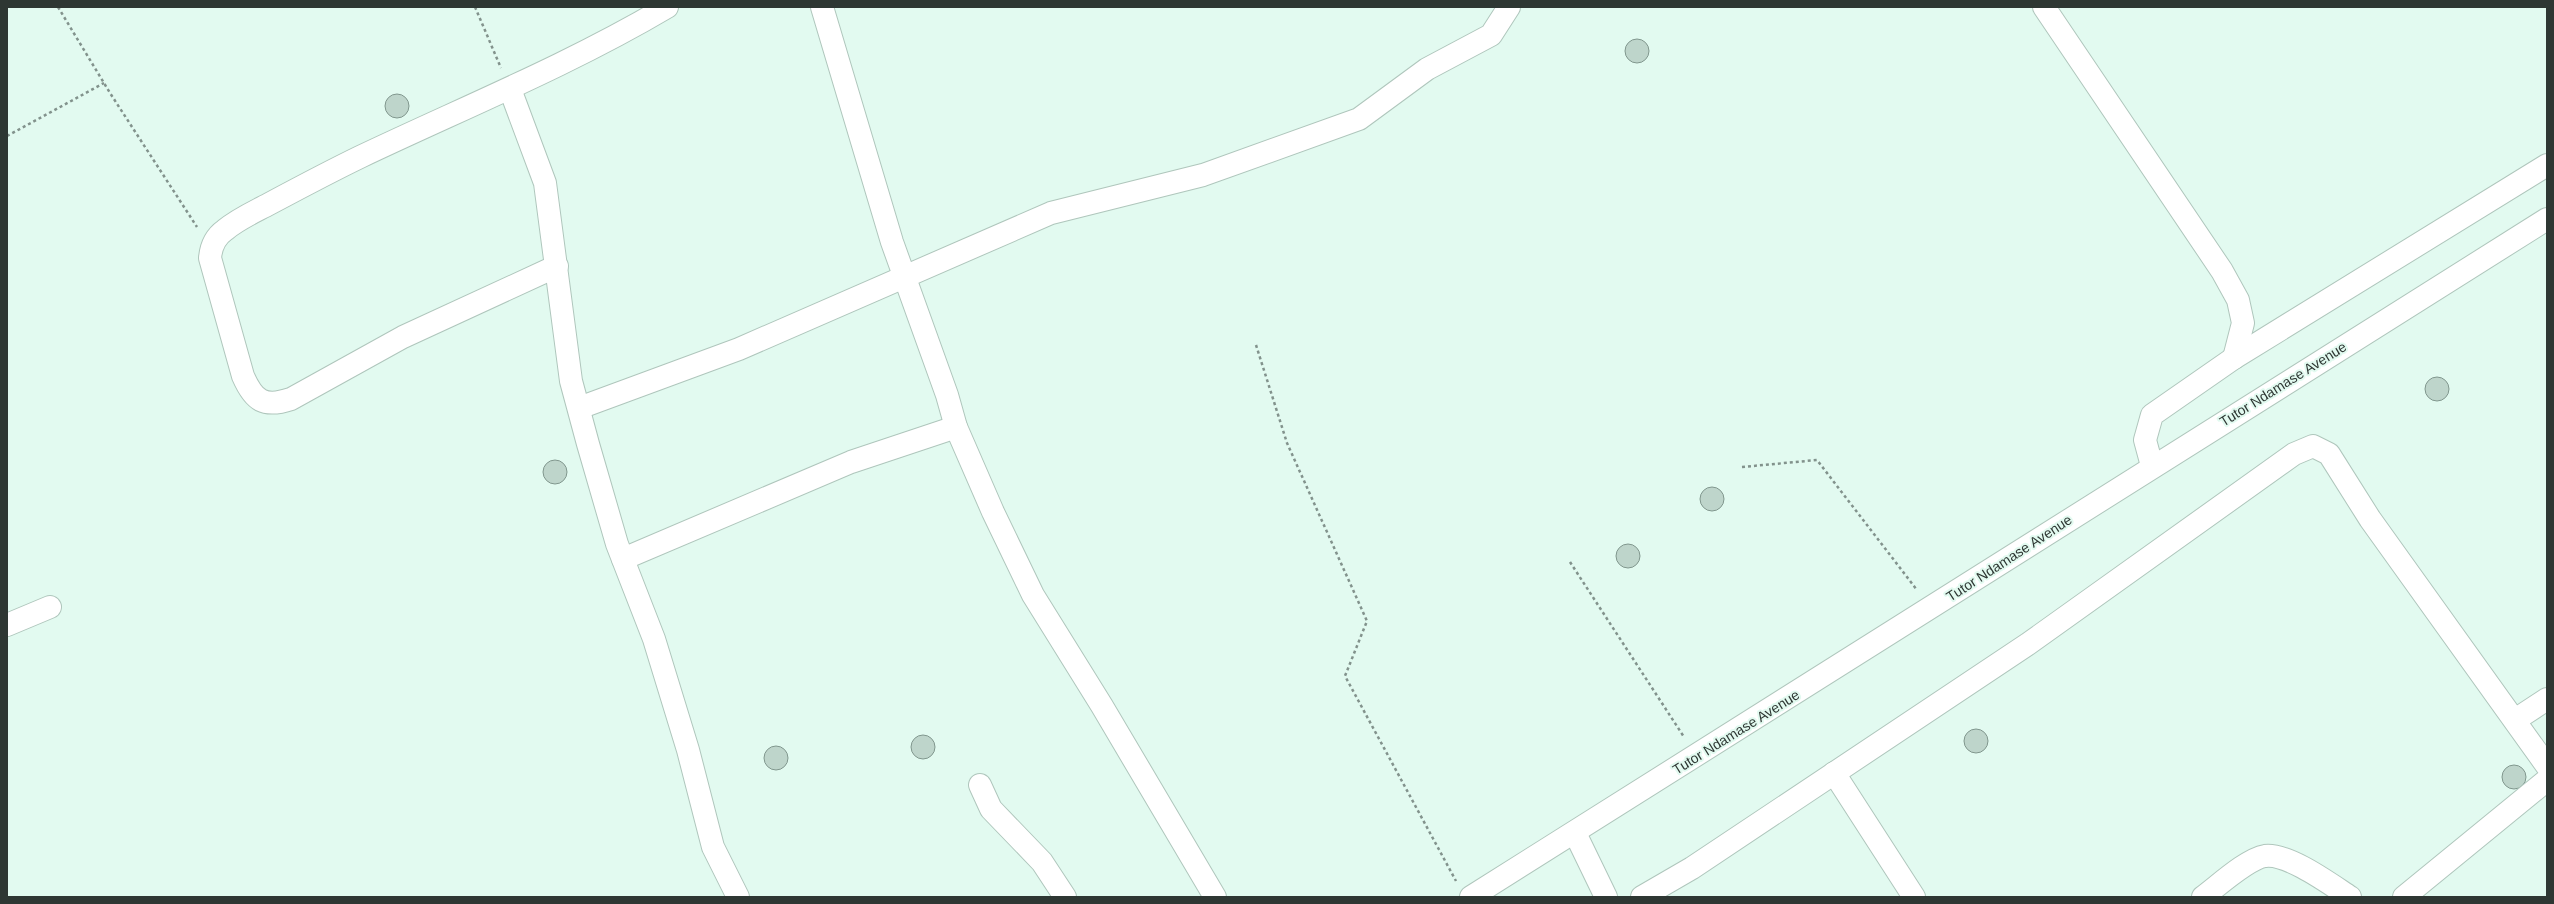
<svg xmlns="http://www.w3.org/2000/svg" width="2554" height="904" font-family="Helvetica,sans-serif">
	<style>
		.building { fill: #bed5cb; stroke: #81978e }
		.lines { fill: none; stroke-linecap: round; stroke-linejoin: round }
		.minor-casing { stroke: #afc6bc; stroke-width: 24 }
		.tertiary-casing { stroke: #afc6bc; stroke-width: 24 }
		.path { stroke: #82928c; stroke-width: 2.5; stroke-dasharray: 3 3; stroke-linecap: butt }
		.minor { stroke: #fff; stroke-width: 22 }
		.tertiary { stroke: #fff; stroke-width: 22 }
		.labels { text-anchor: middle; dominant-baseline: central; stroke-width: 4; stroke-linejoin: round; paint-order: stroke }
		.street-label { font-size: 14px; fill: #2e3733; stroke: #e2faf0 }
	</style>
	<rect width="100%" height="100%" fill="#e2faf0"/>
	<g class="building">
		<circle cx="1637" cy="51" r="12"/>
		<circle cx="397" cy="106" r="12"/>
		<circle cx="2437" cy="389" r="12"/>
		<circle cx="555" cy="472" r="12"/>
		<circle cx="1712" cy="499" r="12"/>
		<circle cx="1628" cy="556" r="12"/>
		<circle cx="1976" cy="741" r="12"/>
		<circle cx="923" cy="747" r="12"/>
		<circle cx="776" cy="758" r="12"/>
		<circle cx="2514" cy="777" r="12"/>
	</g>
	<g class="lines">
		<defs>
			<g id="minor">
				<polyline points="822,7 892,242 947,395 956,427 993,512 1033,595 1102,706 1215,897"/>
				<polyline points="2044,7 2222,271 2238,300 2243,323 2234,358"/>
				<polyline points="510,89 545,183 571,381 588,444 617,544 654,639 688,750 713,847 738,897"/>
				<path d="M557,266L403,337L291,399C264,408 254,401 243,376L210,258C211,246 215,237 225,230C238,219 254,212 269,204C299,188 329,172 360,157C463,108 569,65 667,7"/>
				<polyline points="579,408 739,349 1051,213 1203,175 1359,119 1427,69 1491,35 1509,7"/>
				<polyline points="2152,466 2145,440 2152,415 2234,358 2547,165"/>
				<polyline points="623,559 851,462 956,427"/>
				<polyline points="7,625 50,607"/>
				<polyline points="2515,720 2547,699"/>
				<polyline points="1834,773 1914,897"/>
				<polyline points="980,785 991,809 1042,862 1065,897"/>
				<polyline points="1575,833 1606,897"/>
				<polyline points="1642,897 1692,868 2028,644 2294,454 2313,446 2329,454 2370,519 2547,766"/>
				<path d="M2203,897C2218,886 2247,859 2265,856C2288,853 2330,884 2350,897"/>
				<polyline points="2404,897 2547,780"/>
			</g>
			<polyline id="tertiary" points="1471,897 2547,219"/>
		</defs>
		<use href="#minor" class="minor-casing"/>
		<use href="#tertiary" class="tertiary-casing"/>
		<g class="path">
			<polyline points="58,7 110,93 197,227"/>
			<polyline points="475,7 501,68"/>
			<polyline points="7,136 104,83"/>
			<polyline points="1256,345 1287,443 1367,621 1345,676 1456,881"/>
			<polyline points="1742,467 1817,460 1917,590"/>
			<polyline points="1570,562 1684,737"/>
		</g>
		<use href="#minor" class="minor"/>
		<use href="#tertiary" class="tertiary"/>
	</g>
	<g class="labels">
		<g class="street-label">
			<text transform="translate(2283 384) rotate(-32)">Tutor Ndamase Avenue</text>
			<text transform="translate(2009 558) rotate(-33)">Tutor Ndamase Avenue</text>
			<text transform="translate(1736 732) rotate(-32)">Tutor Ndamase Avenue</text>
		</g>
	</g>
	<rect width="2554" height="904" fill="none" stroke="#2e3733" stroke-width="16"/>
</svg>
